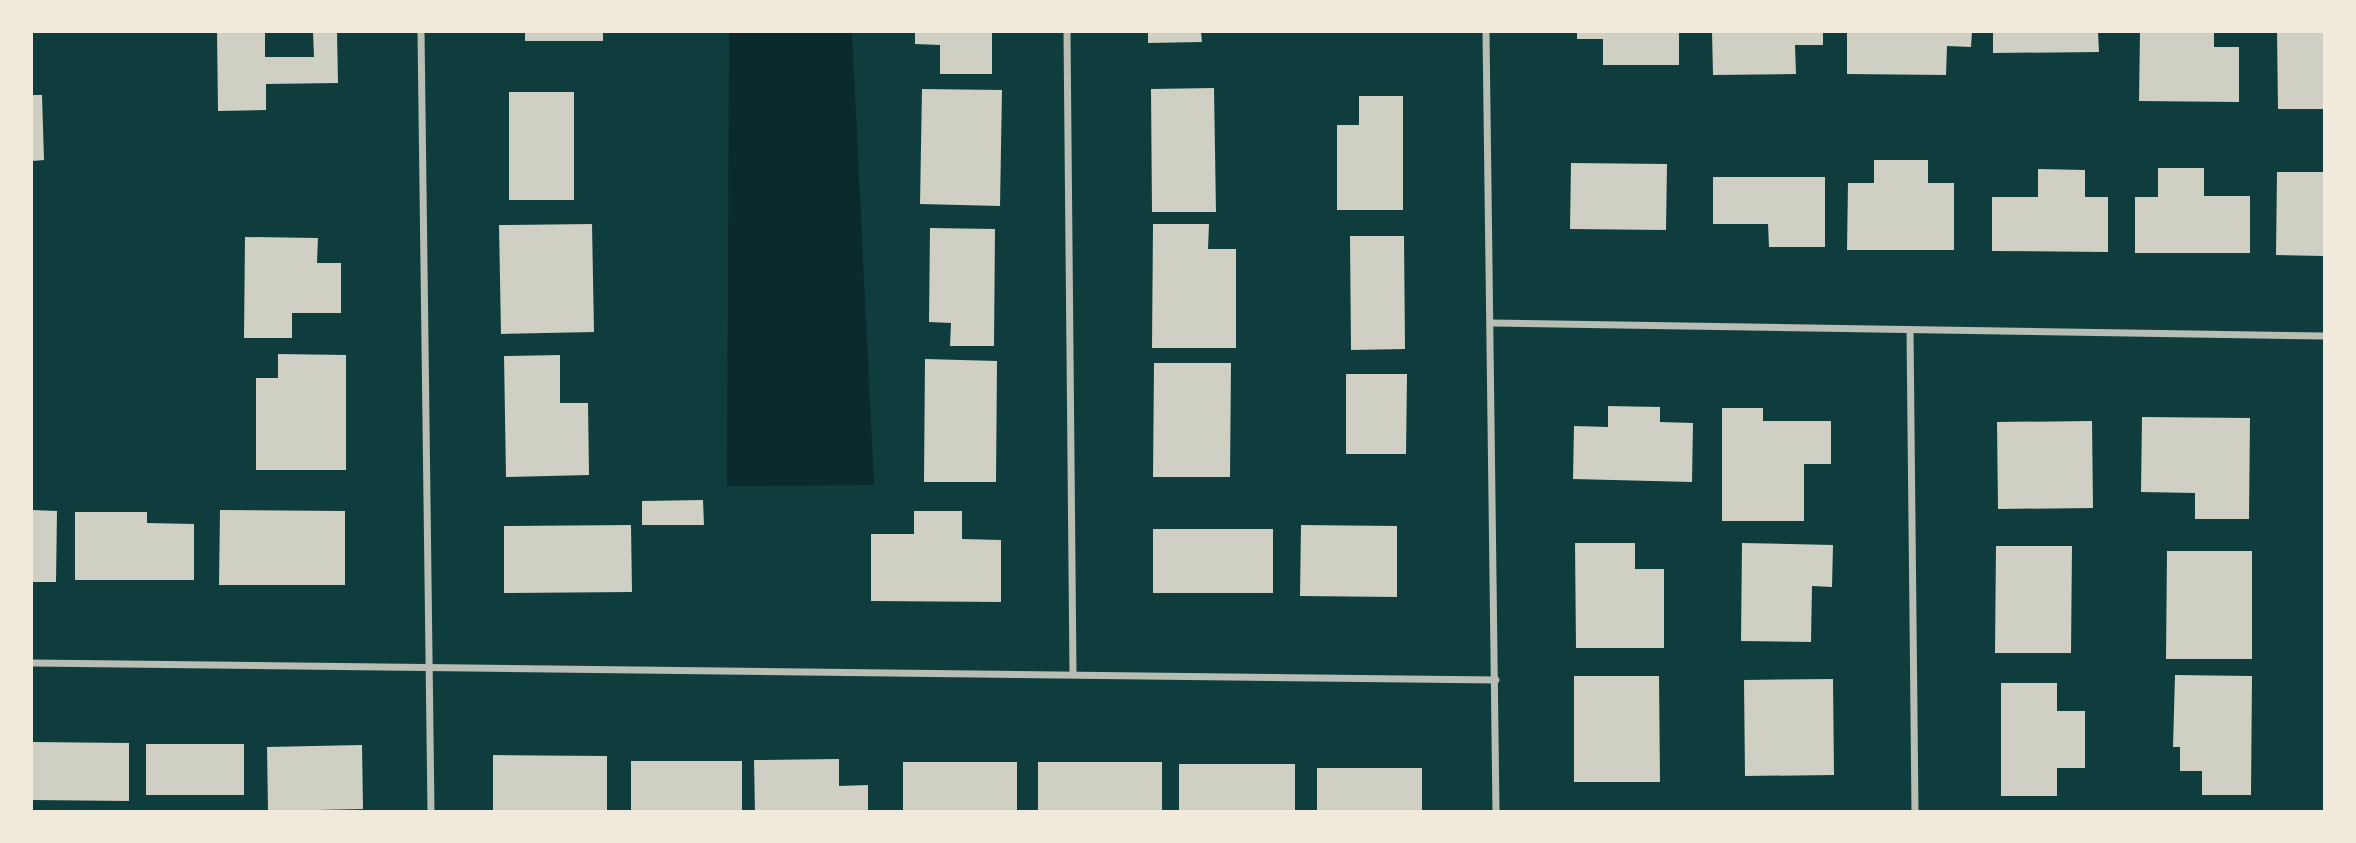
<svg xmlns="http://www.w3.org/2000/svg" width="2356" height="843" font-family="Poppins,sans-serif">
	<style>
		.water { fill: #0a2a2b }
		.building { fill: #cfcfc3 }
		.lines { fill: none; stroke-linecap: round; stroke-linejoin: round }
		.minor { stroke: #b8beb3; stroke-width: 7 }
	</style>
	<rect width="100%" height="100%" fill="#0f3d3e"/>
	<polygon class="water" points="729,32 852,32 874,485 727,486"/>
	<g class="building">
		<polygon points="217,32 265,32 265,57 314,57 313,32 337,32 338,83 266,84 266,110 218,111"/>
		<rect x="525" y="32" width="78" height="9"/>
		<polygon points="915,32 992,32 992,74 940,74 940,45 915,44"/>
		<polygon points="1148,32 1201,32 1202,42 1148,43"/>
		<polygon points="1577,32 1679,32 1679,65 1603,65 1603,39 1577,39"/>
		<polygon points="1712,32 1823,32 1823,45 1795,45 1796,74 1713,75"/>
		<polygon points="1847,32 1972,32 1971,47 1947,46 1946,75 1847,74"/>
		<polygon points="1993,32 2098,32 2099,52 1993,53"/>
		<polygon points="2140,32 2214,32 2214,47 2239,47 2239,102 2139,101"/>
		<polygon points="2277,32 2324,32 2324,109 2278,109"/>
		<polygon points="1214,88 1216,212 1152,212 1151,89"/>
		<polygon points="922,89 1002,90 1000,206 920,204"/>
		<rect x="509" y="92" width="65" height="108"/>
		<polygon points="32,95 42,95 44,160 32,161"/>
		<polygon points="1359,96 1403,96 1403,210 1337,210 1337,125 1359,125"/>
		<polygon points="1874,160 1928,160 1928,183 1954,183 1954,250 1847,250 1848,183 1874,183"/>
		<polygon points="1571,163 1667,164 1666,230 1570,229"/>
		<polygon points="2158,168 2204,168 2204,196 2250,196 2250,253 2135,253 2135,197 2158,197"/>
		<polygon points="2038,169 2085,170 2085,197 2108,197 2108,252 1992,251 1992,197 2038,197"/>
		<polygon points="2277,172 2324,172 2324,256 2276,255"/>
		<polygon points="1713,177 1825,177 1825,247 1769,247 1768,224 1713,224"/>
		<polygon points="592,224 594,332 501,334 499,225"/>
		<polygon points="1153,224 1209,224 1208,249 1236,249 1236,348 1152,348"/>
		<polygon points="930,228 995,229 994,346 950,346 951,323 929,322"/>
		<polygon points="1350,236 1404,236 1405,349 1351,350"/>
		<polygon points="245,237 318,238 317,263 341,263 341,313 292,313 292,338 244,338"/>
		<polygon points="278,354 346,355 346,470 256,470 256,378 278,378"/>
		<polygon points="560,355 560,403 588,403 589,475 506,477 504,356"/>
		<polygon points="925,359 997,361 996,482 924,482"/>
		<polygon points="1154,363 1231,363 1230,477 1153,477"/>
		<polygon points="1346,374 1407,374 1406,454 1346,454"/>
		<polygon points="1608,406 1660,407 1660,422 1693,423 1692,482 1573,479 1574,426 1608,427"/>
		<polygon points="1722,408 1763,408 1763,421 1831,421 1831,464 1804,464 1804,521 1722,521"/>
		<polygon points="2142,417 2250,418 2249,519 2195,519 2195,493 2141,492"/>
		<polygon points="2092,421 2093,508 1998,509 1997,422"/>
		<polygon points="703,500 704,525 642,525 642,501"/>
		<polygon points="32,510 57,511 56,582 32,582"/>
		<polygon points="220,510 345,511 345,585 219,585"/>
		<polygon points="914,511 962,511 962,539 1001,540 1001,602 871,601 871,534 914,534"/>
		<polygon points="75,512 147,512 147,523 194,524 194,580 75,580"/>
		<polygon points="631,525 632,592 504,593 504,526"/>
		<polygon points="1301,525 1397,526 1397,597 1300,596"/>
		<rect x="1153" y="529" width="120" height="64"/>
		<polygon points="1575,543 1635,543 1635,569 1664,569 1664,648 1576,648"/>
		<polygon points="1742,543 1833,545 1832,587 1812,586 1811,642 1741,641"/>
		<polygon points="1996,546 2072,546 2071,653 1995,653"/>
		<polygon points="2167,551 2252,551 2252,659 2166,659"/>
		<polygon points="2175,675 2252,676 2251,795 2202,795 2202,771 2180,771 2180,747 2173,747"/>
		<polygon points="1574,676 1659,676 1660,782 1574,782"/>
		<polygon points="1833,679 1834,775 1745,776 1744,680"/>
		<polygon points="2001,683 2057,683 2057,711 2085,711 2085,768 2057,768 2057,796 2001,796"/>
		<polygon points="32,742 129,743 129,801 32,800"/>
		<rect x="146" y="744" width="98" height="51"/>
		<polygon points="362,745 363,809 268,811 267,747"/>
		<polygon points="493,755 607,756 607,812 493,812"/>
		<polygon points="839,759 839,786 868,785 868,812 755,812 754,760"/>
		<rect x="631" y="761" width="111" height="51"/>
		<rect x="903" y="762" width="114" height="50"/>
		<rect x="1038" y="762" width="124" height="50"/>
		<polygon points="1179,764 1295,764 1295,810 1179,812"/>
		<rect x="1317" y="768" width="105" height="44"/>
	</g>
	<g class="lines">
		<g class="minor">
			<polyline points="421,32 431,812"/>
			<polyline points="1067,32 1073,674"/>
			<polyline points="1486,32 1496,812"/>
			<polyline points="1491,323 2324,336"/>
			<polyline points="1910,330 1915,812"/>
			<polyline points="32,663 1496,680"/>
		</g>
	</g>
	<rect width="2356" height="843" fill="none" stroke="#f1e9da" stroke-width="66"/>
</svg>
